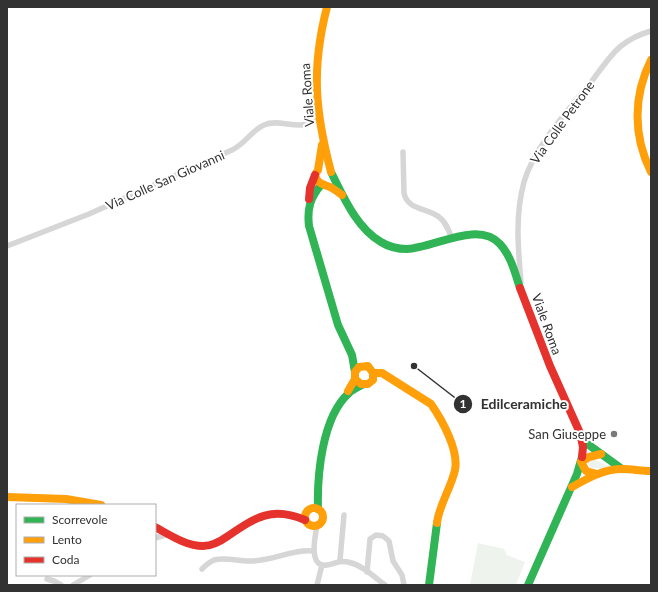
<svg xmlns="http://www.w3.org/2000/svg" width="658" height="592" font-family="Lato,sans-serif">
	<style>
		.green { fill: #eff3ed }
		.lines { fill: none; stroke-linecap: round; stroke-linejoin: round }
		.street { stroke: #d6d6d6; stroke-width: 5.5 }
		.fast { stroke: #30b455; stroke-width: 8 }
		.slow { stroke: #ff9f0a; stroke-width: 8 }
		.jam { stroke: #e5322d; stroke-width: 8 }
		.poi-dot { fill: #7a7a7a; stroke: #fff; stroke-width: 1.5 }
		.labels { text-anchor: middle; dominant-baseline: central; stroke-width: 4; stroke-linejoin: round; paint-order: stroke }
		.street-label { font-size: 13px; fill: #323232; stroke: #fff }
		.poi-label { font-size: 13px; fill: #323232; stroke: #fff; text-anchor: end }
		.leader { fill: none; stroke: #323232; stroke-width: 1.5 }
		.callout-dot { fill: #323232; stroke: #fff; stroke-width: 1.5 }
		.mark-label { font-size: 12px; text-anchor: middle; font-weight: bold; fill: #fff }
		.callout-label { font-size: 14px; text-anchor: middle; font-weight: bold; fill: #323232; stroke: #fff; stroke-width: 4; stroke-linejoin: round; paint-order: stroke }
	</style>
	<rect width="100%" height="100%" fill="#fff"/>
	<g class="green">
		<polygon points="593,459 613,468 591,468 588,464 588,462"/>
		<polygon points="478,543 504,549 507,555 525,562 516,585 470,585"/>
	</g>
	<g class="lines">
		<g class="street">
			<path d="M403,152L404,193C407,210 428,208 439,217C446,222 449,231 452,239"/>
			<path d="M7,246L89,214L232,150C245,144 252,130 264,125C277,119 294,128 308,124C312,123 316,121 319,119"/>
			<path d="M521,282C518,248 515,215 524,182C534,147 569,109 592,81C601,69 610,55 621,46C630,39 640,34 651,31"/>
			<path d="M317,526C315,536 308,568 327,565C335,564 339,560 348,562C362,565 373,576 385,585"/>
			<polyline points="155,538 169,534"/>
			<polyline points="340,560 344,515"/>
			<path d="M202,569C205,566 209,562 214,560C225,557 238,561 249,561C271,562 291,549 313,551"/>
			<polyline points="367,572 370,539 376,535 383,536 389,541 393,561 402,575 404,585"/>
			<polyline points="47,579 54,581 61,585"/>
			<polyline points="73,585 90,575"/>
			<polyline points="317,585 322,565"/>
		</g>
		<g class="fast">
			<path d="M332,174C344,198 357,228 381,242C389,247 398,249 407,249C434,248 478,220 500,244C511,256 515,273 520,288"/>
			<path d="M321,185C310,198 307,209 309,226L338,325L352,355L355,372"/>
			<polyline points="582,440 622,469"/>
			<path d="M318,509C317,475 322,417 349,393C352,390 358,387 362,385"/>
			<polyline points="429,585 437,523"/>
			<polyline points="528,585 577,474 582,457"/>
		</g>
		<g class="slow">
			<path d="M327,7C311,69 315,111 331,172"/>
			<path d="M651,60C633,96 633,136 651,172"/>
			<path d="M322,145L318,170L315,175C317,184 323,184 330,187C334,189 338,192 342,195"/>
			<path d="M373,373H382L431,404C442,420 459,450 455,470C451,488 439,505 437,523"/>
			<polyline points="348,391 355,379 355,372 359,367 368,366 373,373 373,380 368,384 361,384 355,379"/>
			<polyline points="597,474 586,471 581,462 589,457 601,454"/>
			<path d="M572,487C588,478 604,469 622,469C632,469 641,471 651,471"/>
			<polyline points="7,497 66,499 101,505"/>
			<circle cx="314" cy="517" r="9"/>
		</g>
		<g class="jam">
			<polyline points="309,199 310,188 315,175"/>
			<polyline points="520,288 550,366 580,433 583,447 582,457"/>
			<path d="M155,527C170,535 186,546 203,546C213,546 221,541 228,536C256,517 272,506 305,520"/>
		</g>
	</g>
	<circle class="poi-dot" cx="614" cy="434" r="4"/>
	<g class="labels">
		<g class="street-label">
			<text transform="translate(307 95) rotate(-94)">Viale Roma</text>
			<text transform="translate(562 122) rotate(-54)">Via Colle Petrone</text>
			<text transform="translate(165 180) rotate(-24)">Via Colle San Giovanni</text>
			<text transform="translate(547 324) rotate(70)">Viale Roma</text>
		</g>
		<g class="poi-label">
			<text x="606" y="434">San Giuseppe</text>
		</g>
	</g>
	<path class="leader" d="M414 366L463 404"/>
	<g class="callout-dot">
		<circle cx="414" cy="366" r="4"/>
		<circle cx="463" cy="404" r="10"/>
	</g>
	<g class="mark-label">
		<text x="463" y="408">1</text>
	</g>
	<g class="callout-label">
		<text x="524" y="409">Edilceramiche</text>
	</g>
	<rect width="658" height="592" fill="none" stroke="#323232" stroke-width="16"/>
	<rect x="16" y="504" width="140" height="72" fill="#ffffff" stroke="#adadad"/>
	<rect x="24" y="517" width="20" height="6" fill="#30b455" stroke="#adadad"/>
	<text x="52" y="524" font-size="12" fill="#323232">Scorrevole</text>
	<rect x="24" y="537" width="20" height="6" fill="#ff9f0a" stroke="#adadad"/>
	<text x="52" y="544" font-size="12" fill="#323232">Lento</text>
	<rect x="24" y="557" width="20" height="6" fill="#e5322d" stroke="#adadad"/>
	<text x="52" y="564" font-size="12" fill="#323232">Coda</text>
</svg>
